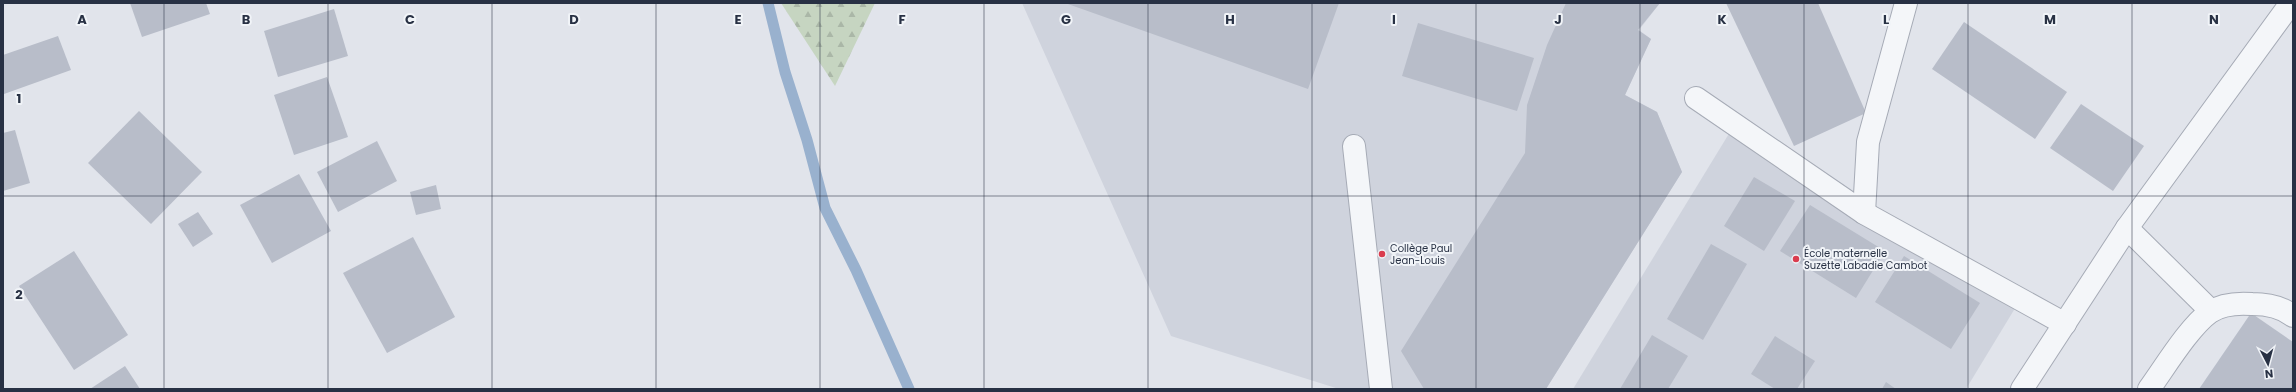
<svg xmlns="http://www.w3.org/2000/svg" width="2296" height="392" font-family="Poppins,sans-serif">
	<style>
		.built { fill: #cfd3dd }
		.forest { fill: url(#forest-firs) }
		.lines { fill: none; stroke-linecap: round; stroke-linejoin: round }
		.stream { stroke: #99b1ce; stroke-width: 11 }
		.building { fill: #b8bdc9 }
		.minor-casing { stroke: #a6abb6; stroke-width: 24 }
		.minor { stroke: #f4f6f9; stroke-width: 22 }
		.grid { fill: none; stroke: #283144; stroke-width: 1; stroke-opacity: 0.55 }
		.poi-dot { fill: #da3c4e; stroke: #f1f4f8; stroke-width: 1.5 }
		.labels { text-anchor: middle; dominant-baseline: central; stroke-width: 4; stroke-linejoin: round; paint-order: stroke }
		.poi-label { font-size: 10px; fill: #283144; stroke: #f1f4f8; text-anchor: start }
		.grid-label { font-size: 13px; text-anchor: middle; font-weight: bold; fill: #283144; stroke: #f1f4f8; stroke-width: 4; stroke-linejoin: round; paint-order: stroke }
	</style>
	<defs>
		<pattern id="forest-firs" width="22" height="20" patternUnits="userSpaceOnUse"><rect width="22" height="20" fill="#c6d5c1"/><path d="M5 1l3.5 6h-7zM16 11l3.5 6h-7z" fill="#aab7a7"/></pattern>
	</defs>
	<rect width="100%" height="100%" fill="#e1e4eb"/>
	<g class="built">
		<polygon points="1022,3 1660,3 1639,30 1651,39 1625,95 1657,112 1682,172 1546,389 1339,389 1171,336"/>
		<polygon points="1730,132 2017,305 1966,389 1573,389"/>
	</g>
	<polygon class="forest" points="781,3 875,3 835,86"/>
	<g class="lines">
		<polyline class="stream" points="768,3 785,72 807,140 825,208 856,270 909,389"/>
	</g>
	<g class="building">
		<polygon points="130,3 206,3 210,14 142,37"/>
		<polygon points="1065,3 1339,3 1308,89"/>
		<polygon points="1566,3 1660,3 1638,30 1651,39 1625,95 1657,112 1682,172 1546,389 1424,389 1401,351 1525,153 1527,105 1547,45"/>
		<polygon points="1726,3 1818,3 1866,113 1794,146"/>
		<polygon points="334,9 348,56 278,77 264,31"/>
		<polygon points="1964,22 2067,92 2035,139 1932,69"/>
		<polygon points="1418,23 1534,58 1517,111 1402,76"/>
		<polygon points="58,36 71,70 4,94 3,55"/>
		<polygon points="327,77 348,137 294,155 274,95"/>
		<polygon points="2081,104 2144,146 2113,191 2050,148"/>
		<polygon points="139,111 202,172 151,224 88,163"/>
		<polygon points="15,130 30,183 3,191 3,133"/>
		<polygon points="377,141 397,181 338,212 317,172"/>
		<polygon points="299,174 331,231 272,263 240,205"/>
		<polygon points="1754,177 1795,201 1764,251 1724,226"/>
		<polygon points="436,185 441,209 416,215 410,192"/>
		<polygon points="1810,205 1885,251 1856,298 1780,251"/>
		<polygon points="198,212 213,234 193,247 178,224"/>
		<polygon points="413,237 455,317 387,353 343,273"/>
		<polygon points="1711,244 1747,264 1703,340 1667,319"/>
		<polygon points="74,251 128,335 74,370 19,286"/>
		<polygon points="1904,256 1980,303 1951,349 1875,302"/>
		<polygon points="2251,313 2293,342 2293,389 2199,389"/>
		<polygon points="1652,335 1688,356 1668,389 1620,389"/>
		<polygon points="1775,336 1815,361 1797,389 1775,389 1751,374"/>
		<polygon points="125,366 140,389 90,389"/>
		<polygon points="1886,382 1896,389 1882,389"/>
	</g>
	<g class="lines">
		<defs>
			<g id="minor">
				<polyline points="1696,98 1864,213 2065,324"/>
				<polyline points="1354,146 1381,389"/>
				<polyline points="1864,213 1868,142 1906,3"/>
				<polyline points="2127,228 2211,311"/>
				<polyline points="2022,389 2127,228 2291,3"/>
				<path d="M2149,389C2165,367 2189,327 2210,312C2222,304 2239,303 2252,304C2266,304 2282,307 2293,316"/>
			</g>
		</defs>
		<use href="#minor" class="minor-casing"/>
		<use href="#minor" class="minor"/>
	</g>
	<path class="grid" d="M164,3V389M328,3V389M492,3V389M656,3V389M820,3V389M984,3V389M1148,3V389M1312,3V389M1476,3V389M1640,3V389M1804,3V389M1968,3V389M2132,3V389M3,196H2293"/>
	<g class="poi-dot">
		<circle cx="1382" cy="254" r="4"/>
		<circle cx="1796" cy="259" r="4"/>
	</g>
	<g class="labels">
		<g class="poi-label">
			<text x="1390" y="248">Collège Paul<tspan x="1390" dy="12">Jean-Louis</tspan></text>
			<text x="1804" y="253">École maternelle<tspan x="1804" dy="12">Suzette Labadie Cambot</tspan></text>
		</g>
	</g>
	<g class="grid-label">
		<text x="82" y="24">A</text>
		<text x="246" y="24">B</text>
		<text x="410" y="24">C</text>
		<text x="574" y="24">D</text>
		<text x="738" y="24">E</text>
		<text x="902" y="24">F</text>
		<text x="1066" y="24">G</text>
		<text x="1230" y="24">H</text>
		<text x="1394" y="24">I</text>
		<text x="1558" y="24">J</text>
		<text x="1722" y="24">K</text>
		<text x="1886" y="24">L</text>
		<text x="2050" y="24">M</text>
		<text x="2214" y="24">N</text>
		<text x="19" y="103">1</text>
		<text x="19" y="299">2</text>
	</g>
	<rect width="2296" height="392" fill="none" stroke="#283144" stroke-width="8"/>
	<g transform="translate(2268 364) rotate(174)" stroke="#f1f4f8" stroke-width="3" paint-order="stroke">
	<path d="M0-3L7 15L0 10L-7 15Z" fill="#283144"/>
	<text y="-6" font-size="11" font-weight="bold" text-anchor="middle" fill="#283144">N</text>
	</g>
</svg>
